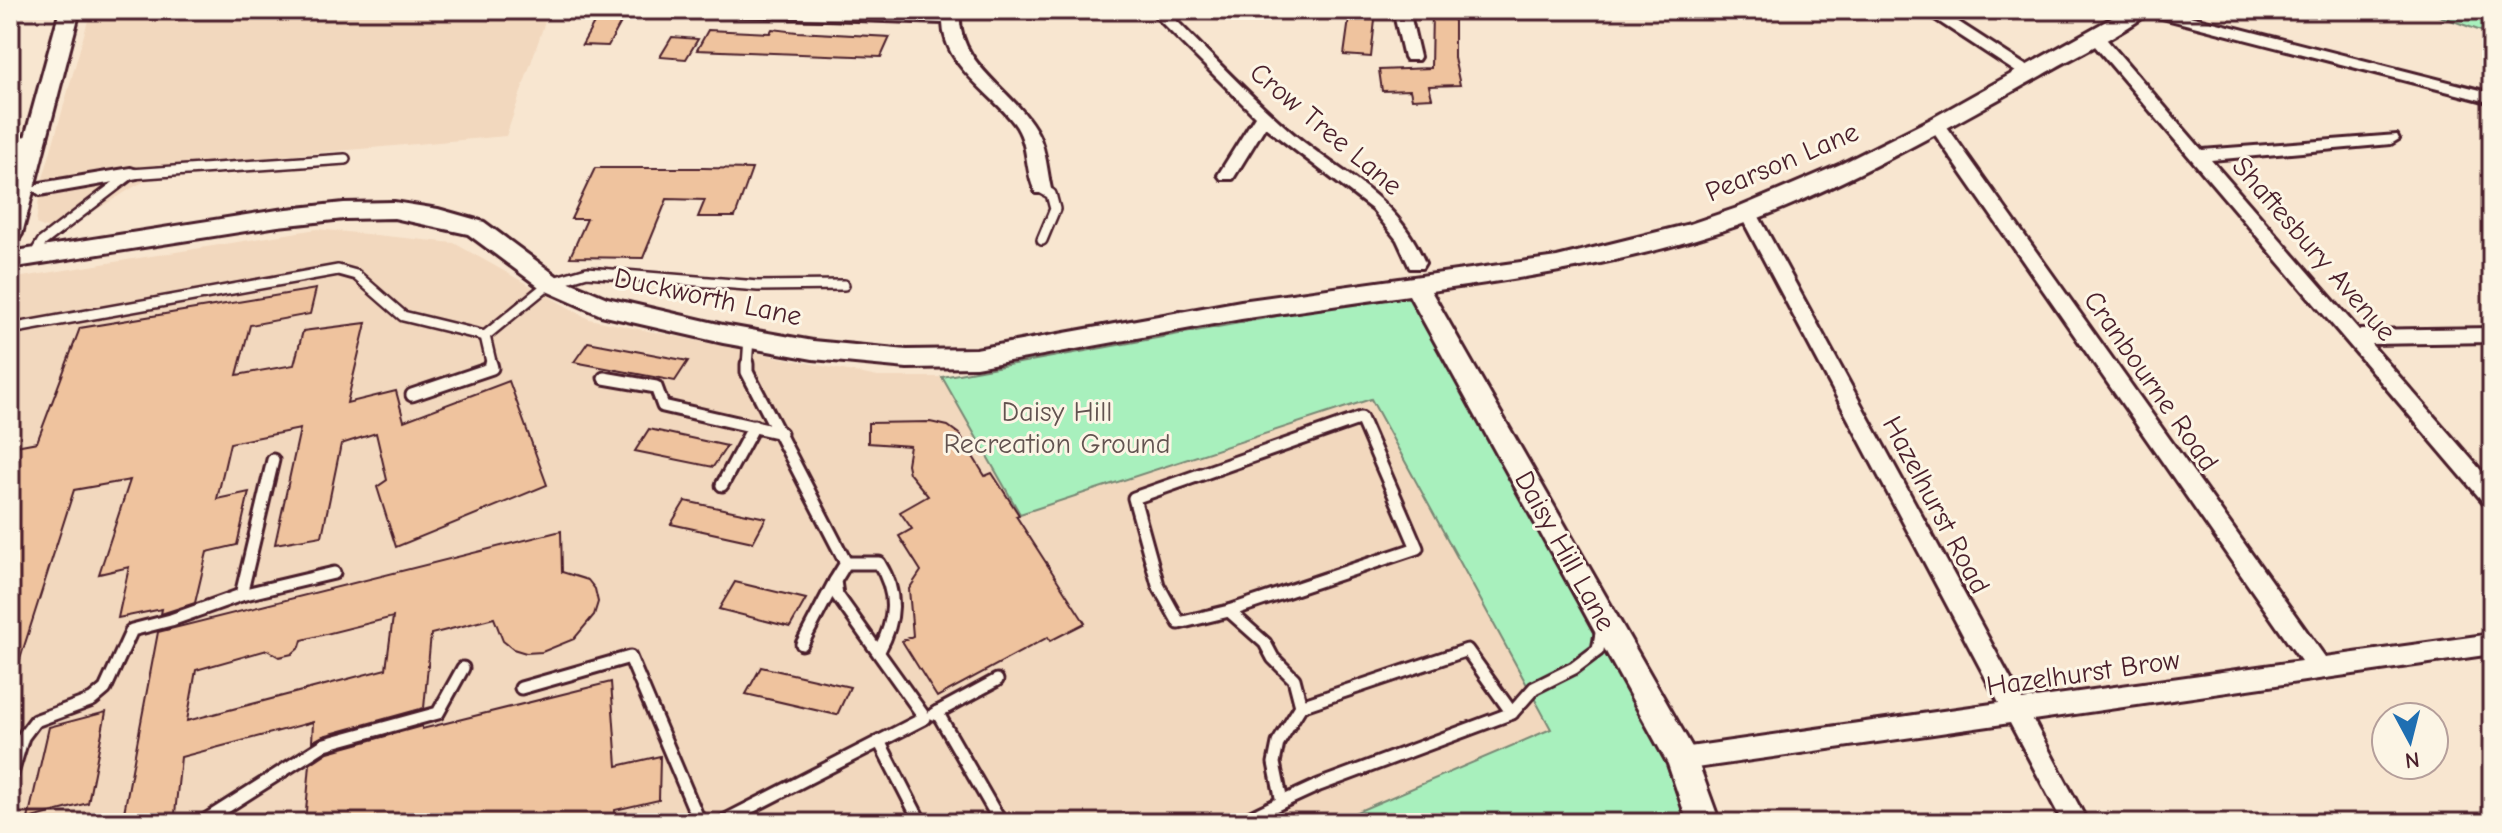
<svg xmlns="http://www.w3.org/2000/svg" width="2502" height="833" font-family="'Comic Neue',sans-serif">
	<style>
		.built { fill: #f2d8be }
		.green { fill: #a8f0bd; stroke: #798874; stroke-width: 2 }
		.building { fill: #efc39e; stroke: #4a1f2b; stroke-width: 2; fill-rule: evenodd }
		.lines { fill: none; stroke-linecap: round; stroke-linejoin: round }
		.service-far1-casing { stroke: #4a1f2b; stroke-width: 14 }
		.service-casing { stroke: #4a1f2b; stroke-width: 17 }
		.minor-casing { stroke: #4a1f2b; stroke-width: 6 }
		.tertiary-casing { stroke: #4a1f2b; stroke-width: 6 }
		.service-far1 { stroke: #fcf5e5; stroke-width: 9 }
		.service { stroke: #fcf5e5; stroke-width: 11 }
		.minor { fill: #fcf5e5; fill-rule: evenodd }
		.tertiary { fill: #fcf5e5; fill-rule: evenodd }
		.labels { text-anchor: middle; dominant-baseline: central; stroke-width: 6; stroke-linejoin: round; paint-order: stroke }
		.street-label { font-size: 28px; fill: #4a1f2b; stroke: #fcf5e5 }
		.park-label { font-size: 28px; fill: #625350; stroke: #fcf5e5 }
	</style>
	<rect width="100%" height="100%" fill="#f8e6d0"/>
	<filter id="ink" filterUnits="userSpaceOnUse"><feTurbulence type="fractalNoise" baseFrequency=".0125" numOctaves="2"/><feDisplacementMap in="SourceGraphic" scale="16" xChannelSelector="R" yChannelSelector="G"/><feConvolveMatrix kernelMatrix="1 2 1 2 8 2 1 2 1" color-interpolation-filters="sRGB"/></filter>
	<g filter="url(#ink)">
		<g class="built">
			<polygon points="91,10 549,10 506,136 182,165 137,185 58,233 36,224 40,189"/>
			<polygon points="317,229 454,243 589,319 878,377 942,377 1020,514 1371,399 1551,729 1332,823 10,823 10,279"/>
		</g>
		<g class="green">
			<polygon points="2423,10 2492,10 2492,35"/>
			<polygon points="1410,292 1660,748 1687,823 1331,823 1551,729 1371,399 1020,514 942,377"/>
		</g>
		<g class="building">
			<polygon points="1432,10 1454,11 1454,58 1460,85 1429,86 1432,98 1412,99 1410,90 1382,91 1379,70 1431,68"/>
			<polygon points="598,16 624,17 608,46 582,45"/>
			<polygon points="1349,19 1375,20 1371,57 1344,55"/>
			<polygon points="772,29 797,32 890,37 881,57 697,50 708,30 770,33"/>
			<polygon points="672,37 698,39 686,59 660,57"/>
			<polygon points="595,168 703,168 752,169 735,217 698,217 705,200 667,199 643,258 570,257 587,219 571,219"/>
			<polygon points="316,289 310,314 250,325 237,375 294,365 303,331 366,323 347,403 396,391 404,421 509,381 547,485 396,547 377,487 387,480 376,433 341,444 322,536 275,544 300,429 230,443 217,499 249,492 237,545 207,552 195,603 161,614 162,609 118,618 129,567 99,574 130,480 74,490 14,678 10,678 10,447 37,442 80,328"/>
			<polygon points="588,342 688,361 675,381 574,362"/>
			<polygon points="930,422 948,426 959,434 985,476 992,473 1019,515 1016,516 1085,623 1050,641 1048,637 937,697 902,641 913,636 909,589 921,571 899,536 912,529 900,512 928,496 909,473 907,464 910,446 868,443 868,423"/>
			<polygon points="649,429 727,446 713,467 635,451"/>
			<polygon points="685,501 766,518 753,542 671,524"/>
			<path d="M561,531L562,572L588,580L595,589L598,602L594,615L574,639L542,652L526,653L513,649L503,641L494,618L431,634L424,708L323,736L312,742L313,722L181,757L174,823H122L158,632ZM393,617L386,669L187,721L196,670L267,650L279,657L292,654L300,647L302,640Z"/>
			<polygon points="735,582 806,599 790,627 719,609"/>
			<polygon points="761,667 850,687 837,715 746,694"/>
			<polygon points="611,682 617,766 660,756 659,800 615,810 614,823 305,823 310,764 328,752 422,726 422,729"/>
			<polygon points="106,712 88,803 28,819 49,727"/>
		</g>
		<g class="lines">
			<defs>
				<g id="service-far1">
					<polyline points="10,144 34,139"/>
					<polyline points="1042,189 1051,194 1055,209 1042,240"/>
					<polyline points="33,257 42,242 131,174 345,159"/>
					<polyline points="10,329 338,270 356,275 403,316 485,336 550,283 587,272 758,286 844,285"/>
					<polyline points="485,336 492,366"/>
					<polyline points="747,366 749,338"/>
				</g>
				<g id="service">
					<polyline points="747,364 747,372 846,563"/>
					<polyline points="604,378 656,387 663,406 781,433"/>
					<polyline points="412,395 492,368 491,364"/>
					<polygon points="1361,418 1417,548 1229,611 1179,623 1158,585 1134,498"/>
					<polyline points="722,485 754,426"/>
					<path d="M846,563H879C898,593 896,620 879,651"/>
					<polyline points="241,595 273,460"/>
					<polyline points="1229,611 1265,643 1273,658 1294,679 1301,706"/>
					<polyline points="802,644 835,581"/>
					<polygon points="1467,650 1512,713 1319,785 1282,802 1274,763 1278,743 1301,706"/>
					<polyline points="521,688 630,657 700,823"/>
					<polyline points="937,712 1001,823"/>
					<polyline points="1512,713 1534,688 1574,668 1598,650 1602,628"/>
					<polyline points="934,714 997,680"/>
					<polyline points="880,743 921,823"/>
					<polyline points="10,780 23,737 35,721 92,700 105,689 132,630 171,620 241,595 334,573"/>
					<polyline points="201,823 325,744 438,713 463,668"/>
					<polyline points="720,823 925,718 837,595 835,581 846,563"/>
					<polyline points="1239,823 1282,802"/>
				</g>
				<g id="minor">
					<path d="M704,10L944,14V10H960C955,66 1015,89 1038,134C1046,150 1047,171 1051,189L1048,193H1036C1024,171 1030,144 1014,123C991,92 944,66 943,23L712,15Z"/>
					<path d="M1149,10H1166C1204,48 1241,87 1281,123C1335,173 1394,190 1425,263L1422,268H1410L1397,240L1373,210L1265,127L1233,179H1221L1218,175L1255,116Z"/>
					<polygon points="1393,10 1409,10 1420,57 1418,60 1406,60 1404,57"/>
					<polygon points="1921,10 1940,10 2036,72 2034,76 2022,76"/>
					<polygon points="2140,10 2166,10 2492,93 2492,103 2143,13"/>
					<polygon points="2095,31 2101,33 2202,150 2397,135 2399,139 2391,144 2211,160 2359,330 2492,328 2492,342 2371,344 2492,483 2492,507 2485,504 2089,39 2087,36"/>
					<polygon points="1937,120 1943,121 2325,657 2492,634 2492,654 2033,720 2088,823 2063,823 2010,723 1682,770 1674,767 1670,759 1674,751 1682,748 1999,703 1739,213 1748,207 1757,213 2022,700 2301,661 1931,129 1929,125"/>
					<polygon points="131,168 137,170 140,174 137,178 40,195 31,189 40,183"/>
				</g>
				<g id="tertiary">
					<polygon points="60,10 80,10 22,234 18,240 10,242 10,192"/>
					<path d="M2126,10H2151C2138,26 2064,62 2042,75C1949,127 1855,181 1756,219C1652,258 1541,276 1431,291L1693,749L1720,823H1688L1668,764L1409,295L1241,319L976,367L907,368L813,359L723,343L601,315L542,289L468,234L394,218L344,219L278,226L10,268V252L278,210L344,203L394,202L438,209L484,222L558,277L607,298L723,325L813,341L907,350L976,349L1241,301L1557,257L1690,224L1740,207L1841,164L1929,120Z"/>
				</g>
			</defs>
			<use href="#service-far1" class="service-far1-casing"/>
			<use href="#service" class="service-casing"/>
			<use href="#minor" class="minor-casing"/>
			<use href="#tertiary" class="tertiary-casing"/>
			<use href="#service-far1" class="service-far1"/>
			<use href="#service" class="service"/>
			<use href="#minor" class="minor"/>
			<use href="#tertiary" class="tertiary"/>
		</g>
	</g>
	<g class="labels">
		<g class="street-label">
			<text transform="translate(1326 129) rotate(40)">Crow Tree Lane</text>
			<text transform="translate(1782 162) rotate(-23)">Pearson Lane</text>
			<text transform="translate(2314 249) rotate(49)">Shaftesbury Avenue</text>
			<text transform="translate(708 297) rotate(12)">Duckworth Lane</text>
			<text transform="translate(2151 381) rotate(55)">Cranbourne Road</text>
			<text transform="translate(1936 505) rotate(62)">Hazelhurst Road</text>
			<text transform="translate(1565 551) rotate(61)">Daisy Hill Lane</text>
			<text transform="translate(2083 673) rotate(-8)">Hazelhurst Brow</text>
		</g>
		<g class="park-label">
			<text x="1057" y="412">Daisy Hill<tspan x="1057" dy="32">Recreation Ground</tspan></text>
		</g>
	</g>
	<rect width="2502" height="833" fill="none" stroke="#fcf5e5" stroke-width="40"/>
	<rect x="20" y="20" width="2462" height="793" fill="none" stroke="#4a1f2b" stroke-width="3" filter="url(#ink)"/>
	<g transform="translate(2410 741) rotate(173)"><circle r="38" fill="#fcf5e5" stroke="#b59f9b" stroke-width="2"/>
	<path d="M0-6L14 30L0 20L-14 30Z" fill="#1f6fb2"/>
	<text y="-12" font-size="22" font-weight="bold" text-anchor="middle" fill="#4a1f2b">N</text>
	</g>
</svg>
